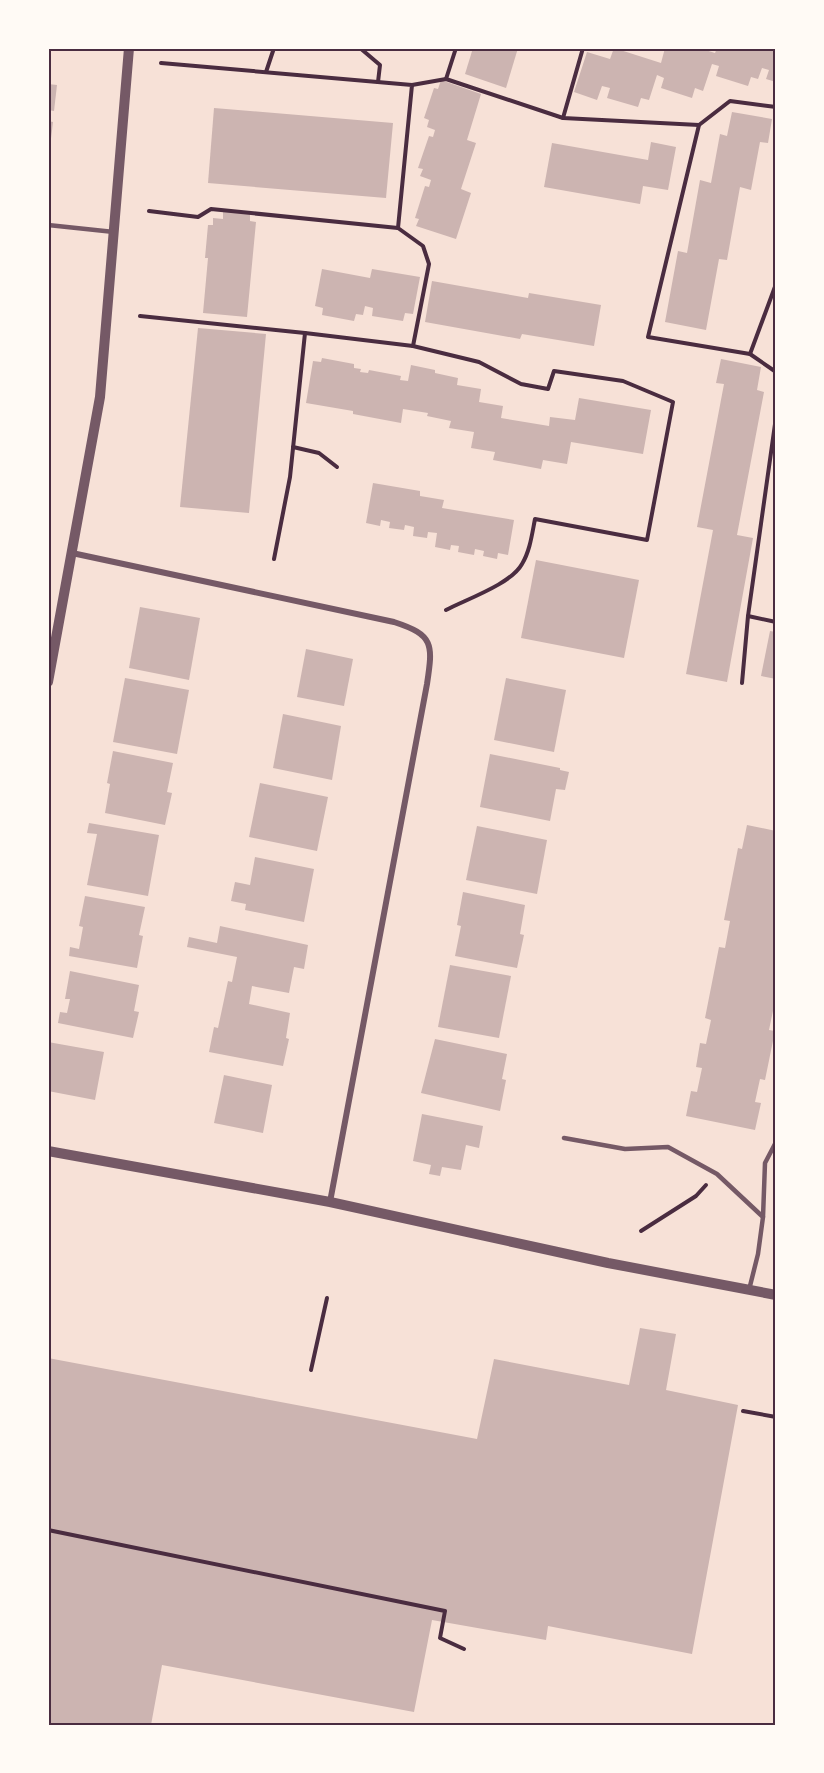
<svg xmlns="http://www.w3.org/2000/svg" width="824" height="1773" font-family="'Nunito Sans',sans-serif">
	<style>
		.building { fill: #ccb4b1 }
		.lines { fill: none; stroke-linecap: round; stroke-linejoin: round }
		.path { stroke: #4a2c40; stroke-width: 4 }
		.service { stroke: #755966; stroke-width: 4.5 }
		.minor { stroke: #755966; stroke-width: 6 }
		.tertiary { stroke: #755966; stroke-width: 10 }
		.neatline { fill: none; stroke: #4a2c40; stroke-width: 2 }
	</style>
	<rect width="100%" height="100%" fill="#f7e1d7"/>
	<g class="building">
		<polygon points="473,48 518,48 506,88 465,74"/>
		<polygon points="614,48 661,63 665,48 699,48 715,53 717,48 776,48 776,82 766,79 769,70 762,68 758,79 751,77 748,86 716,76 719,66 712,64 703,91 695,88 692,98 661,88 664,78 657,75 649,100 641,98 638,107 607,98 610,88 602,86 597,100 574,92 587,52 610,59"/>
		<polygon points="441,80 481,94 467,140 476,143 461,189 471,193 456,239 416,226 419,219 415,218 425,186 429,187 431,180 420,176 423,169 418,168 429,136 433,137 435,130 427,127 429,120 424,118 434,88 438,89"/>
		<polygon points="48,84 57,85 54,111 48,110"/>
		<polygon points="214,108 393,123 386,198 208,183"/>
		<polygon points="732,112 772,119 768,143 760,142 751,190 740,187 727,260 719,259 706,330 665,322 678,251 687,253 700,180 711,183 720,134 727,136"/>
		<polygon points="48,121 53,122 50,147 48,146"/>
		<polygon points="651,142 676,147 668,190 643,186 640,204 544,187 552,143 648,160"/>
		<polygon points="223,211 250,213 250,221 256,222 247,317 203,313 208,258 205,258 208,225 213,225 213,218 223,219"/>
		<polygon points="322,269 370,278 372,269 420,277 413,314 405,313 403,321 372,316 373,308 365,306 363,315 356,314 354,321 322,315 323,308 315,306"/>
		<polygon points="432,281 528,298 529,293 601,305 594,346 522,334 520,339 425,322"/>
		<polygon points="198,328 266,334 249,513 180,507"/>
		<polygon points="322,358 354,364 354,368 361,369 360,372 368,373 369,370 401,376 400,380 408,381 411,365 435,370 435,373 458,378 457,385 481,389 479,402 503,406 501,418 549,426 550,417 575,420 579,398 651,410 643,454 571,442 567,464 543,460 541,469 493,460 495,452 471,448 474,432 449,428 451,421 427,416 428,413 403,409 401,423 353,414 353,411 306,403 313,361 321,362"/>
		<polygon points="721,359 761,367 757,390 764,392 737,535 753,538 727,682 686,674 713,530 697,527 724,384 716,383"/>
		<polygon points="373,483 420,491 420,496 444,500 442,508 514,520 508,555 498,553 497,559 483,556 484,551 475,549 474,555 458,552 459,546 451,545 450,550 435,547 437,533 428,532 427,538 413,536 414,527 405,525 404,530 389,528 390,522 381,520 380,526 366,523"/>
		<polygon points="536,560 639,580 624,658 521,638"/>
		<polygon points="140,607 200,618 189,680 129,668"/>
		<polygon points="770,631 776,632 776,679 761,676"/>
		<polygon points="306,649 353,659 344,706 297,697"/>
		<polygon points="125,678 189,690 177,754 113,742"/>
		<polygon points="506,678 566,690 554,752 494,740"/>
		<polygon points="283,714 341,726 332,780 273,768"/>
		<polygon points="113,751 173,763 167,792 172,793 165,825 105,813 110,784 107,783"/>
		<polygon points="490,754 560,768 560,770 569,772 565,790 556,789 550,821 480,807"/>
		<polygon points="260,783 328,797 317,851 249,837"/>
		<polygon points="89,823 159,835 148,896 87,885 97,834 87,833"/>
		<polygon points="747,825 776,831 776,1006 774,1006 769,1030 775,1031 765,1080 760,1079 755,1102 761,1103 755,1130 686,1116 691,1091 697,1092 702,1068 696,1067 700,1043 706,1044 711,1020 705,1018 719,947 725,948 730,921 724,920 738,848 742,849"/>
		<polygon points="477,826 547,840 537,894 466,880"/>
		<polygon points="255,857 314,869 304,922 245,910 246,904 231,901 235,882 250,885"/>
		<polygon points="463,892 525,905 520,934 524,935 517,968 455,956 461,926 457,925"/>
		<polygon points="85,896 145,907 139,935 143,936 137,968 69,956 70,947 79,949 83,927 79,926"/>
		<polygon points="220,926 308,945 304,969 294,967 289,993 252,986 249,1004 290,1013 286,1038 289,1039 283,1066 209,1052 214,1027 218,1028 228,981 232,982 237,957 187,947 189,937 217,943"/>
		<polygon points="450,965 511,976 499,1038 438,1027"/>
		<polygon points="70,971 139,985 134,1011 139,1012 133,1038 58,1023 60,1012 67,1013 70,999 65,999"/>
		<polygon points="435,1039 507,1054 502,1079 506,1080 500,1111 421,1093"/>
		<polygon points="48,1042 104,1052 95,1100 48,1091 51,1066 48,1065"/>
		<polygon points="224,1075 272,1085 263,1133 214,1123"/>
		<polygon points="422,1114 483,1126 479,1148 466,1145 461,1170 442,1167 440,1176 429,1174 431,1165 413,1161"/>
		<polygon points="640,1328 676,1334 666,1390 738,1405 692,1654 548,1626 546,1640 432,1620 414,1712 162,1665 151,1725 48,1725 48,1358 477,1439 494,1359 629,1385"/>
	</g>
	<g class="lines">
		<g class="path">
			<polyline points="360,48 380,65 378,82"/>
			<polyline points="583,48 563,118 699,125"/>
			<polyline points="161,63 412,85 398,228"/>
			<polyline points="266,72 274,48"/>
			<polyline points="446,79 456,48"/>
			<polyline points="412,85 446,79 563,118"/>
			<polyline points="776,107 730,101 699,125 648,337 750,354 776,372"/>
			<polyline points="149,211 198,217 211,209 398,228 423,246 429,264 413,346"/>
			<polyline points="140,316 305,333"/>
			<polyline points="750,354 776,284"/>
			<polyline points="293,447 319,453 337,467"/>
			<path d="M274,559L290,477L305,333L413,346L479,362L521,384L548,389L554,371L623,381L673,402L647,540L535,519C532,534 530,551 522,564C511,584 467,599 446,610"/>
			<polyline points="748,616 776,622"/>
			<polyline points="742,683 748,616 776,417"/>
			<polyline points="641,1231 696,1196 706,1185"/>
			<polyline points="311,1370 327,1298"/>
			<polyline points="743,1411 776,1417"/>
			<polyline points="48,1530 445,1611 440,1638 464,1649"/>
		</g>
		<g class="service">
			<polyline points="48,225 114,232"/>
			<polyline points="564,1138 625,1149 668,1147 717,1174 763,1217 758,1254 749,1290"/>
			<polyline points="763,1217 765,1163 776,1142"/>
		</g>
		<path class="minor" d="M72,553L394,622C434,635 433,644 427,684L330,1202"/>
		<g class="tertiary">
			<polyline points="48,682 100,397 129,48"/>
			<polyline points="48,1151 330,1202 608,1263 776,1295"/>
		</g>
	</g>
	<rect width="824" height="1773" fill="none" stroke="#fffaf5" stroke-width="99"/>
	<rect x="50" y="50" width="724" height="1674" class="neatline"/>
</svg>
